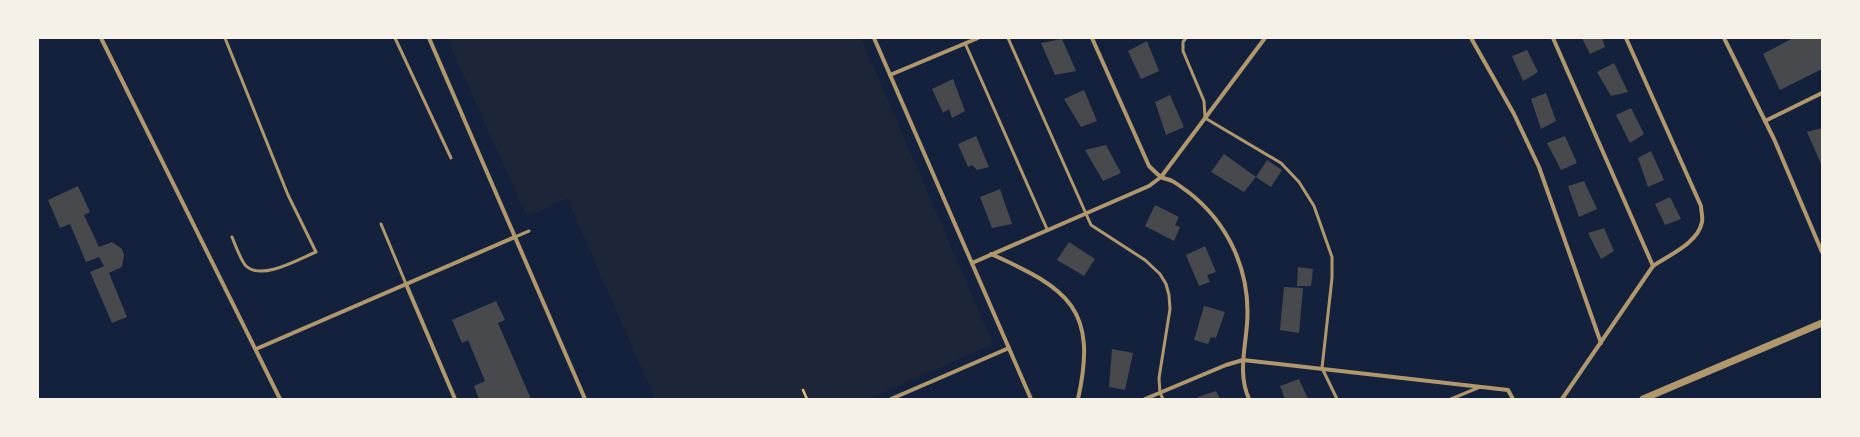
<svg xmlns="http://www.w3.org/2000/svg" width="1860" height="437" font-family="'Titillium Web',sans-serif">
	<style>
		.green { fill: #1d2539 }
		.building { fill: #48494c }
		.lines { fill: none; stroke-linecap: round; stroke-linejoin: round }
		.path { stroke: #e5c07b; stroke-width: 2.5 }
		.service { stroke: #b1986c; stroke-width: 3 }
		.minor { stroke: #b1986c; stroke-width: 4 }
		.tertiary { stroke: #b1986c; stroke-width: 7 }
	</style>
	<rect width="100%" height="100%" fill="#14213d"/>
	<polygon class="green" points="447,38 861,38 993,344 869,399 655,399 567,198 527,217"/>
	<g class="building">
		<polygon points="1582,38 1602,38 1605,47 1590,54"/>
		<polygon points="1793,38 1822,38 1822,69 1780,90 1763,54"/>
		<polygon points="1062,39 1076,71 1055,75 1041,43"/>
		<polygon points="1147,41 1159,71 1141,79 1128,51"/>
		<polygon points="1527,50 1538,72 1523,81 1512,56"/>
		<polygon points="1614,63 1628,92 1611,96 1597,72"/>
		<polygon points="953,79 965,111 952,118 949,109 943,113 932,89"/>
		<polygon points="1084,90 1097,121 1081,127 1064,99"/>
		<polygon points="1546,93 1556,121 1541,129 1531,99"/>
		<polygon points="1170,95 1184,127 1166,135 1155,102"/>
		<polygon points="1631,108 1644,134 1630,143 1616,115"/>
		<polygon points="1822,128 1822,166 1807,132"/>
		<polygon points="976,136 989,167 977,170 972,165 968,167 958,144"/>
		<polygon points="1565,136 1577,163 1561,170 1547,143"/>
		<polygon points="1106,145 1121,173 1103,181 1085,150"/>
		<polygon points="1651,151 1664,180 1648,187 1638,158"/>
		<polygon points="1224,154 1256,177 1267,160 1282,170 1271,187 1256,177 1244,192 1211,172"/>
		<polygon points="1584,181 1597,209 1579,217 1568,186"/>
		<polygon points="78,186 90,212 84,215 99,247 112,242 122,249 124,255 122,267 109,273 127,317 112,323 90,272 104,266 99,257 86,262 70,224 60,228 48,200"/>
		<polygon points="1000,189 1012,224 992,228 980,197"/>
		<polygon points="1670,197 1681,219 1665,225 1655,204"/>
		<polygon points="1155,205 1179,217 1175,225 1180,227 1174,241 1145,226"/>
		<polygon points="1604,228 1614,251 1601,259 1588,233"/>
		<polygon points="1069,242 1095,259 1084,276 1057,260"/>
		<polygon points="1205,246 1216,272 1207,275 1210,282 1199,286 1186,255"/>
		<polygon points="1298,267 1313,269 1311,286 1297,286"/>
		<polygon points="1284,287 1303,288 1299,333 1280,330"/>
		<polygon points="496,301 505,320 498,323 531,399 479,399 474,386 485,381 468,340 462,343 452,320"/>
		<polygon points="1204,306 1225,312 1216,338 1211,337 1208,344 1194,340"/>
		<polygon points="1112,349 1133,353 1125,390 1109,387"/>
		<polygon points="1299,379 1308,399 1285,399 1280,386"/>
		<polygon points="1216,391 1220,399 1198,399 1198,397"/>
	</g>
	<g class="lines">
		<polyline class="path" points="803,390 807,399"/>
		<g class="service">
			<path d="M225,38L288,195L316,252C299,259 262,281 246,266C241,261 235,244 232,237"/>
			<polyline points="395,38 451,158"/>
			<polyline points="1008,38 1091,225 1145,260 1160,274 1166,284 1169,295 1170,309 1159,378 1160,393 1163,399"/>
			<polyline points="1186,38 1183,42 1183,51 1204,101 1205,118 1281,163 1299,182 1314,206 1332,257 1332,278 1322,368 1337,399"/>
			<polyline points="965,43 1047,229"/>
			<polyline points="381,224 406,284"/>
			<polyline points="515,237 529,231"/>
			<polyline points="1451,399 1480,387"/>
		</g>
		<g class="minor">
			<polyline points="101,38 280,399"/>
			<polyline points="429,38 585,399"/>
			<polyline points="874,38 1031,399"/>
			<path d="M1092,38L1149,166C1153,170 1157,174 1161,177C1164,179 1169,179 1172,181C1177,183 1182,188 1187,191C1229,223 1251,272 1247,324C1245,351 1238,374 1249,399"/>
			<polyline points="1471,38 1514,114 1539,167 1601,343"/>
			<polyline points="1553,38 1653,266 1562,399"/>
			<path d="M1626,38L1701,206C1701,211 1703,217 1702,222C1698,243 1669,255 1653,266"/>
			<polyline points="1724,38 1774,139 1822,252"/>
			<polyline points="890,75 978,38"/>
			<polyline points="1765,121 1822,93"/>
			<path d="M991,254C1069,289 1098,309 1078,399"/>
			<polyline points="972,263 1149,186 1161,177 1265,38"/>
			<polyline points="406,284 455,399"/>
			<polyline points="256,349 515,237"/>
			<polyline points="891,399 1009,348"/>
			<polyline points="1145,399 1226,365 1243,360 1508,390 1513,399"/>
		</g>
		<polyline class="tertiary" points="1643,399 1822,323"/>
	</g>
	<rect width="1860" height="437" fill="none" stroke="#f6f1e7" stroke-width="78"/>
</svg>
